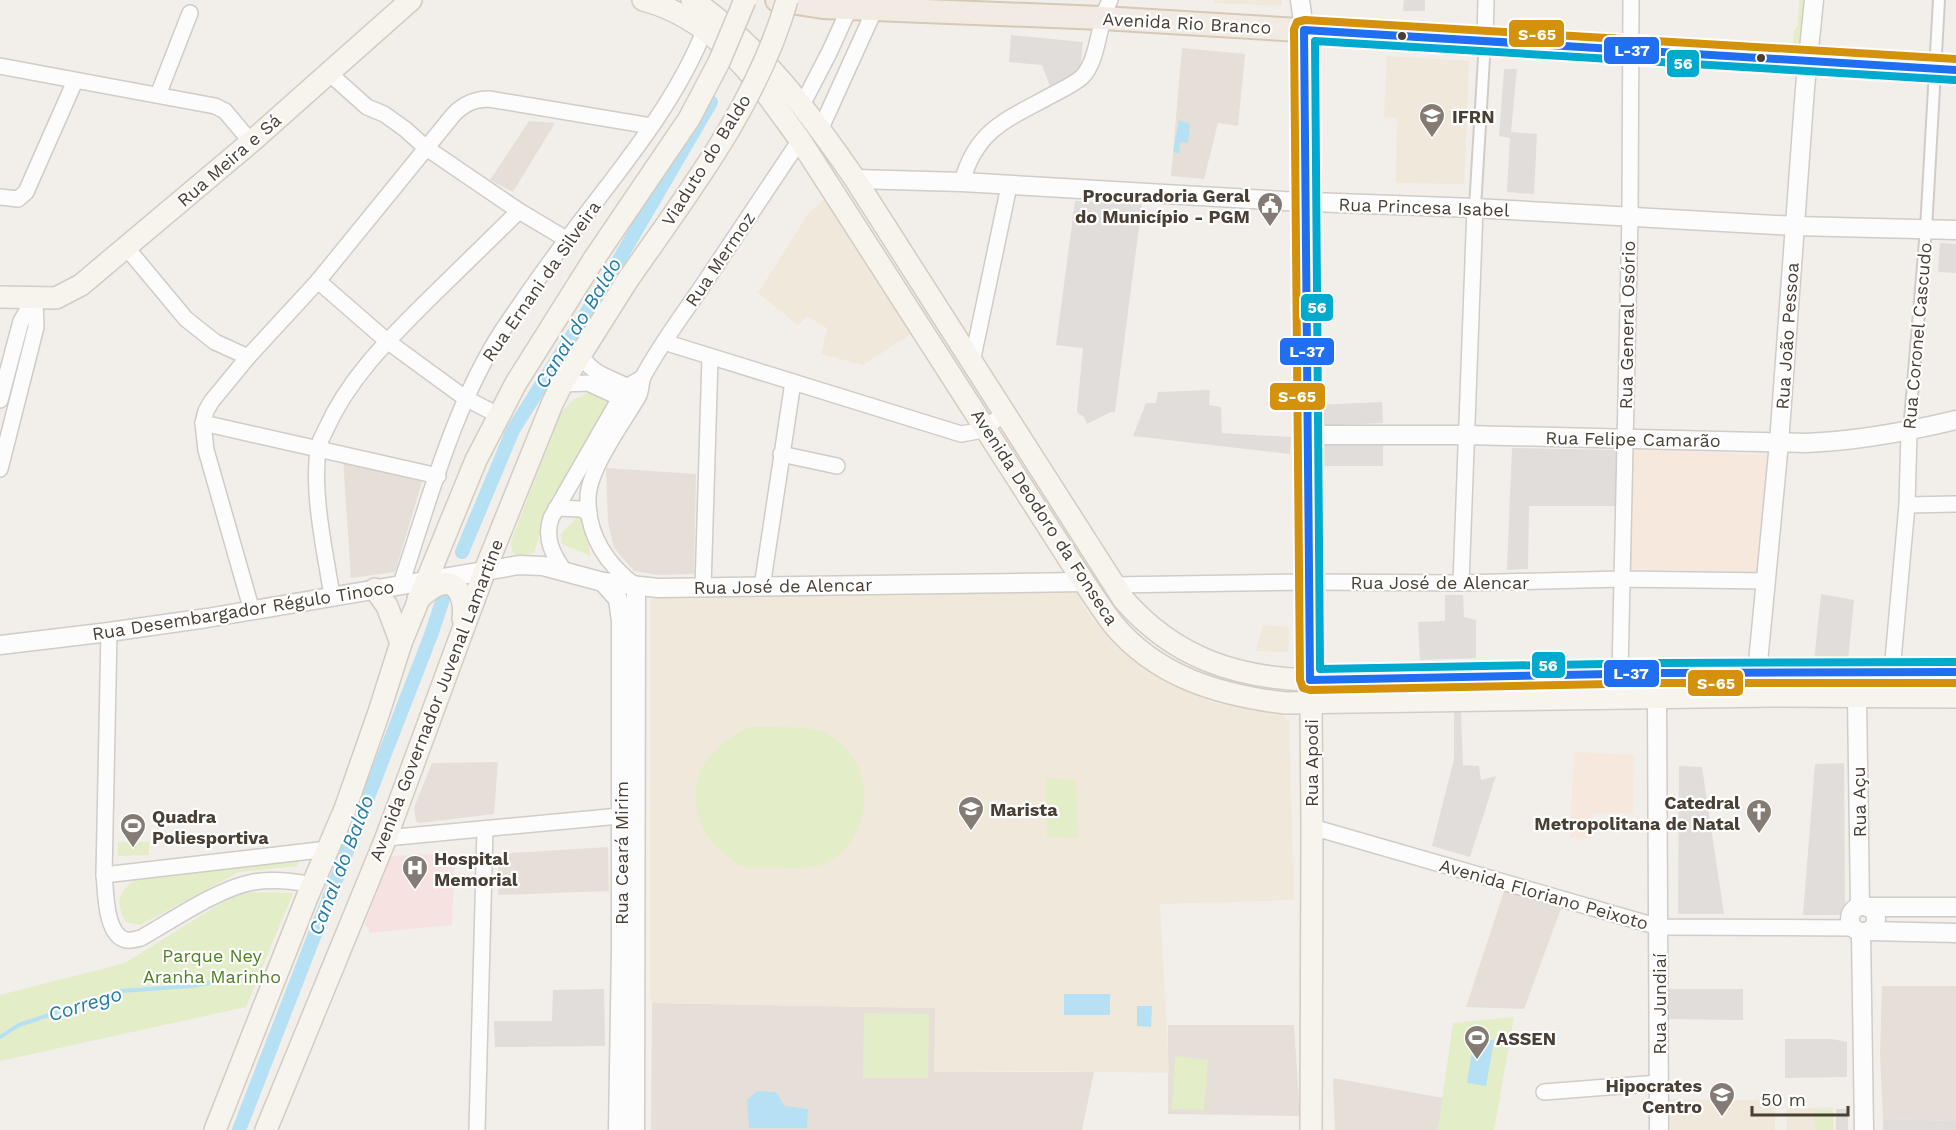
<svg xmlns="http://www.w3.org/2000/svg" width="1956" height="1130" font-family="'Work Sans',sans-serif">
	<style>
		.residential { fill: #e6dfd7 }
		.commercial { fill: #f6e8dc }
		.education { fill: #f0e8db }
		.medical { fill: #f5e2e1 }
		.green { fill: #e3edc7 }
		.parking { fill: #e1ddda }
		.water { fill: #b6e1f4 }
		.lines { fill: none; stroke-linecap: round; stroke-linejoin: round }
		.stream { stroke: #b6e1f4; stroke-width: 4 }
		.canal { stroke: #b6e1f4; stroke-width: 14 }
		.pedestrian-casing { stroke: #d0ccc7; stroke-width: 14 }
		.minor-casing { stroke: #d0ccc7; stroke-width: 18 }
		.tertiary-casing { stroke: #d0ccc7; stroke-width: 21 }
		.secondary-casing { stroke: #d3ccc2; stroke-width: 24 }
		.primary-casing { stroke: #d6c9b6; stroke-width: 26 }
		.pedestrian { stroke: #fdfcfc; stroke-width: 10 }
		.minor { stroke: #fdfcfc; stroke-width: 15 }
		.tertiary { stroke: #fdfcfc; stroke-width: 18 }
		.secondary { stroke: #f7f4ee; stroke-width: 21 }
		.primary { stroke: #f1ebe4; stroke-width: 22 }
		.secondary-bridge-casing { stroke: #d3ccc2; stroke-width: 24; stroke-linecap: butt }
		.secondary-bridge { stroke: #f7f4ee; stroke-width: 21 }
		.bus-1-casing { stroke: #fff; stroke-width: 12 }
		.bus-2-casing { stroke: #fff; stroke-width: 12 }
		.bus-3-casing { stroke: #fff; stroke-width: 12 }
		.bus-1 { stroke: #206ff0; stroke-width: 8 }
		.bus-2 { stroke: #d4910b; stroke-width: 8 }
		.bus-3 { stroke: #00a9ce; stroke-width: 8 }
		.bus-dot { fill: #493f35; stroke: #fff; stroke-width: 2 }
		.labels { text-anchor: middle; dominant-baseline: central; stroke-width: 4.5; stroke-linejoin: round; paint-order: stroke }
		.street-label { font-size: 18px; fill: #493f35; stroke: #fff }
		.poi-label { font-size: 18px; font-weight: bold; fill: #493f35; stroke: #fff; text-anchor: start }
		.park-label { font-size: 18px; fill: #508122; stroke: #fff }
		.water-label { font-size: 20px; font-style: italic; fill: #207ca6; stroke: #fff }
		.line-badge { stroke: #fff; stroke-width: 2 }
		.badge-label { font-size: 16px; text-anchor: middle; font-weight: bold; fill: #fff }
	</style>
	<rect width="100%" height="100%" fill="#f2eeea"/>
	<g class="residential">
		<polygon points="1182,48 1245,54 1238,126 1218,123 1204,179 1171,176"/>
		<polygon points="529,121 555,123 513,192 490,180"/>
		<polygon points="343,458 422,482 395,572 351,578"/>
		<polygon points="606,468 696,474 694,574 658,575 634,571 614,548 608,522"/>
		<polygon points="498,762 494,814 419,823 416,821 414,808 432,763"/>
		<polygon points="608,847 609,891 498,895 498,854"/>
		<polygon points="1505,888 1562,906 1524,1009 1466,1007"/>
		<polygon points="1882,986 1956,986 1956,1121 1883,1119 1880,1054"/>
		<polygon points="652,1003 935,1008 935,1072 1094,1072 1082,1130 651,1130"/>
		<polygon points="1168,1025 1294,1025 1300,1116 1168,1114"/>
		<polygon points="1333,1078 1443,1098 1438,1130 1335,1130"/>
	</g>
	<g class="commercial">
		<polygon points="1633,449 1771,455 1758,572 1629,569"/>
		<polygon points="1574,752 1634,755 1633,813 1592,813 1593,838 1570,838"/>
	</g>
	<g class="education">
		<polygon points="1214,0 1282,0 1282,6 1214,3"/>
		<polygon points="1387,56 1469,61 1464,184 1396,183 1397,118 1384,117"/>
		<polygon points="827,197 911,334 863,365 821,354 827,328 807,316 798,325 758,293 808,214"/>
		<polygon points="1075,591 1090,616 1109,638 1149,671 1180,688 1215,703 1282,715 1289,720 1294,900 1160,904 1169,1073 1047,1071 934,1072 935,1008 652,1003 650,993 650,601 659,595"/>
		<polygon points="1263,625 1289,627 1288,652 1256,651"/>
		<polygon points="1668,1099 1775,1100 1775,1130 1671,1130"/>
		<polygon points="1833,1107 1833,1130 1787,1130 1787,1108"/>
	</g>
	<polygon class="medical" points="455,853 452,925 369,933 369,927 364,926 391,856"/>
	<g class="green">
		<polygon points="1799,0 1812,0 1807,52 1792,50 1794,30 1798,26"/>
		<polygon points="591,391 607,395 613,406 552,497 534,552 524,557 513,554 511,542 561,412 573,400"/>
		<polygon points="580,514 591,556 562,544 561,534"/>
		<path d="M748,727C764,727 809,726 821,731C866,750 878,807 848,845C831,867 810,869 783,868C770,867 755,869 742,866C738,865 734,862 731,859C703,841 687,805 700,773C708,751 729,738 748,727Z"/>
		<polygon points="1046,778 1076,780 1078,838 1047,837"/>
		<polygon points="118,842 149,842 149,855 118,856"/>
		<path d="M298,861L297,866L239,872L140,925L126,922C112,897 121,889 143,875Z"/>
		<polygon points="239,892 293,893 246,1007 0,1061 0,995 125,963"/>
		<polygon points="864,1013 929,1014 928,1078 863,1078"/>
		<polygon points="1514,1017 1494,1130 1438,1130 1453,1023"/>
		<polygon points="1175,1056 1208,1060 1204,1110 1172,1109"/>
		<polygon points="1814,1110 1833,1110 1833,1130 1815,1130"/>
	</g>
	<g class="parking">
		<polygon points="1404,0 1425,0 1425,11 1403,11"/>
		<polygon points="1011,35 1083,42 1080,73 1050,86 1042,65 1009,62"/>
		<polygon points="1504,69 1517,69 1511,132 1537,134 1534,194 1507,192 1510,138 1499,136"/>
		<polygon points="1075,201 1142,204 1115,412 1111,412 1087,424 1083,416 1078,414 1077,411 1083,348 1056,345"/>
		<polygon points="1940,243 1956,244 1956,273 1938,272"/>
		<polygon points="1210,390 1209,405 1221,407 1222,433 1291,437 1290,454 1133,436 1146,403 1156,403 1158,392"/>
		<polygon points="1382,402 1383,423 1317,426 1316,405"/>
		<rect x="1323" y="439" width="60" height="27"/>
		<polygon points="1512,448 1617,450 1617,506 1529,506 1528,569 1507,570"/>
		<polygon points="1821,594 1854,600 1847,670 1813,671"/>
		<polygon points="1445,595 1463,595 1464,617 1476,620 1476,658 1420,660 1418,622 1445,621"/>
		<polygon points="1454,712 1461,712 1463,765 1479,766 1481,780 1496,776 1470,857 1432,846 1454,759"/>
		<polygon points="1844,763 1845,915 1803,915 1815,764"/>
		<polygon points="1679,766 1702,767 1724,914 1678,914"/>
		<polygon points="604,989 605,1046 495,1047 494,1021 552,1021 553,990"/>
		<polygon points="1669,989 1743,989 1743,1020 1669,1019"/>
		<polygon points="1785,1039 1832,1039 1847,1042 1847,1077 1785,1078"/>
		<rect x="1836" y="1109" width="12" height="21"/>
		<polygon points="1883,1119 1956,1121 1956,1130 1883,1130"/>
	</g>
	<g class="water">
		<polygon points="1179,120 1190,124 1188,143 1180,142 1179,154 1173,152"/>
		<rect x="1064" y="994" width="46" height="21"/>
		<polygon points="1137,1006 1152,1006 1151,1027 1137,1026"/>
		<polygon points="1474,1039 1494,1040 1486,1086 1467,1083"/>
		<polygon points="757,1091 776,1092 785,1106 808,1109 807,1128 749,1128 747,1100"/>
	</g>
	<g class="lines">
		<polyline class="stream" points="0,1037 19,1025 121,991 192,986 246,976"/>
		<g class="canal">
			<polyline points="462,552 513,430 609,277 711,102"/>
			<polyline points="239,1130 431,635 443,599"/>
		</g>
		<defs>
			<g id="pedestrian">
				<polyline points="1475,208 1485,41"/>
				<polyline points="1909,432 1926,229 1939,0"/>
			</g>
			<g id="minor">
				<polyline points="1485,40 1486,0"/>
				<polyline points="0,66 215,106 225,111 251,142"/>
				<polyline points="329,73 367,107 384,114 405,129 425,147 519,211 566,239"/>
				<polyline points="158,95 190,13"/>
				<polyline points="802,105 829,53 849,9"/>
				<polyline points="821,128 875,9"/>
				<path d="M962,182C976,130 1006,120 1050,96C1061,90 1073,85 1082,77C1099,60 1098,22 1110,0"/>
				<polyline points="0,197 18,199 26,192 75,81"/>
				<polyline points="126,247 186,319 215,342 248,357"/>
				<polyline points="318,281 387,341 465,398 498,415"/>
				<polyline points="664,342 961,434 978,431 1004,415"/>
				<path d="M580,355C598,380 613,376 636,392"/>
				<polyline points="972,362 1009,186"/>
				<polyline points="562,384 588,383 627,401"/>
				<polyline points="0,400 21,321 35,298"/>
				<polyline points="203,423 438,476"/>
				<polyline points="781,454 837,466"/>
				<polyline points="0,469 36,327 35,298"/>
				<polyline points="1907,505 1956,504"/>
				<polyline points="556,508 581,509 589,513"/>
				<path d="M565,572C553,555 544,539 551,518L620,398L628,386L642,378"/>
				<polyline points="1461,583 1475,208"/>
				<path d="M401,584C429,501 454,405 502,331C523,300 545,268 568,238C618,171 674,107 705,29"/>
				<polyline points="1112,585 1309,582 1461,583 1621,579 1767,581"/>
				<path d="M636,586C607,565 587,535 588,498C588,470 623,422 638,397C642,390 640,382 644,375C660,345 682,316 701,288C734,239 767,189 800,140"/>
				<polyline points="762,587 793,382"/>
				<polyline points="703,588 710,358"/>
				<path d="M332,596C325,551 312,495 318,450C318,443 323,436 326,429C349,378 388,340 427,301C458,271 488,241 519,211"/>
				<path d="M252,611L206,450L203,423L206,411L211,402L248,357L318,281L454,114C464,104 474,99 489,99L651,126"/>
				<path d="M109,632L104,875C106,892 105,935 126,940C130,941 137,939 141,938C173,920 217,889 253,882C272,879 294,881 313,885"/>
				<polyline points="1892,671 1907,505 1909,432"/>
				<polyline points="1620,673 1630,216 1631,0"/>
				<polyline points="1312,827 1659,927 1853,928"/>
				<polyline points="386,838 630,815"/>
				<polyline points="104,875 328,849"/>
				<polyline points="1544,1092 1659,1083"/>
				<polyline points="477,1130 485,829"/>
			</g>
			<g id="tertiary">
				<polyline points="1300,0 1304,30"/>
				<polyline points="855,179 962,182 1284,201 1475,208 1795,226 1956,230"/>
				<path d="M1309,435H1466L1806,443C1858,441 1906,432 1956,420"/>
				<polyline points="603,582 618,599 621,621 621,948 618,1130"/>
				<polyline points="0,645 109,632 207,618 519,565 543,566 603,582 658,588 1084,582"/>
				<polyline points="1757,673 1779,443 1805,88 1814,0"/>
				<polyline points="1857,697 1860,906"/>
				<polyline points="1657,698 1659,1130"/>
				<circle cx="1863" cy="919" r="13"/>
				<polyline points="1867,907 1956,907"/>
				<polyline points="1870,931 1956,933"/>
				<polyline points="1861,933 1864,1130"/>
				<polyline points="635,1130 636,586"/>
			</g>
			<g id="secondary">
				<path d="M643,0C717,19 758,82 800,140L1076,570C1088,588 1100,607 1113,624C1157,677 1219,695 1285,703L1774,696L1956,697"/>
				<path d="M692,0C760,46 809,112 855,179L1124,600C1174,657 1235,678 1310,680L1659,673L1956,672"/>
				<polyline points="1304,30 1307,217 1312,827 1311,1130"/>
				<polyline points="0,297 56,298 81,285 251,142 411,0"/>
				<polyline points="375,589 387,606 401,643"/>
				<path d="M418,599C424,594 431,588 438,585C461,577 465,604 463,619"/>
				<polyline points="215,1130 308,895 345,809 379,712 401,643 476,460 516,383 594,259"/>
				<polyline points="266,1130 386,838 485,570 552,404 562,384 627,281"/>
			</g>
			<polyline id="primary" points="777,0 823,7 1102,18 1956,70"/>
		</defs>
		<use href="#pedestrian" class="pedestrian-casing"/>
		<use href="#minor" class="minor-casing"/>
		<use href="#tertiary" class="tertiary-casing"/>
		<use href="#secondary" class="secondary-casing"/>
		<use href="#primary" class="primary-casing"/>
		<use href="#pedestrian" class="pedestrian"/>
		<use href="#minor" class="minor"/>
		<use href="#tertiary" class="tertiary"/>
		<use href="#secondary" class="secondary"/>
		<use href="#primary" class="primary"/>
		<defs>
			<g id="secondary-bridge">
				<polyline points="594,259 689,119 719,62 745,0"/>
				<path d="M627,281C688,193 757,105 787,0"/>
			</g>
		</defs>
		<use href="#secondary-bridge" class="secondary-bridge-casing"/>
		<use href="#secondary-bridge" class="secondary-bridge"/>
		<defs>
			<polyline id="bus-1" points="1956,70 1304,30 1310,680 1659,673 1956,672"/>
			<polyline id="bus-2" points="1956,59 1305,20 1297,22 1294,29 1300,680 1303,688 1310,690 1659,683 1956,683"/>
			<polyline id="bus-3" points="1955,80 1315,41 1320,669 1659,663 1956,662"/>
		</defs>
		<use href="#bus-1" class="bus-1-casing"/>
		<use href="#bus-2" class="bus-2-casing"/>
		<use href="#bus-3" class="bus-3-casing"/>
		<use href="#bus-1" class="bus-1"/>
		<use href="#bus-2" class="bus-2"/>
		<use href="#bus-3" class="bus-3"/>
	</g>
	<defs>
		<symbol id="university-pin" viewBox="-11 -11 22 30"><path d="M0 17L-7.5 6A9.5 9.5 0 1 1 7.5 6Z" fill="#847c74" stroke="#fff"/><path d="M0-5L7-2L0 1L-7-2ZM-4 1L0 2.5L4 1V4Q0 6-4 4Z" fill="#fff"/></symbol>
		<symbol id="civic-pin" viewBox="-11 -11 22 30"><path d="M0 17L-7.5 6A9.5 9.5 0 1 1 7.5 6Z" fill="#847c74" stroke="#fff"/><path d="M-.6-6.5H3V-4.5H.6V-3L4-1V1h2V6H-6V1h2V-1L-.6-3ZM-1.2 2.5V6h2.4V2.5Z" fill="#fff"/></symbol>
		<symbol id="school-pin" viewBox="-11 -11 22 30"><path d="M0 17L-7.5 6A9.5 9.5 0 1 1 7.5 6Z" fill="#847c74" stroke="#fff"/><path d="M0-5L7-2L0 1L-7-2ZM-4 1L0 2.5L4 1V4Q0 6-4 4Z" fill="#fff"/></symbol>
		<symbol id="church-pin" viewBox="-11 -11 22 30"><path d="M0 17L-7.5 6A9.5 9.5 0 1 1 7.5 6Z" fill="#847c74" stroke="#fff"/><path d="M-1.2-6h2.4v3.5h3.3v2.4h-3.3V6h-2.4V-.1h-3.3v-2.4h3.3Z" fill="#fff"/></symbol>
		<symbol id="stadium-pin" viewBox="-11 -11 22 30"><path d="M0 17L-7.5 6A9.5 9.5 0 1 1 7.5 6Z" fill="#847c74" stroke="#fff"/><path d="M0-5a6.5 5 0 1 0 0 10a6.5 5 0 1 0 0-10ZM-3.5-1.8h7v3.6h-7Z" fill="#fff"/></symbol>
		<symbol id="hospital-pin" viewBox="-11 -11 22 30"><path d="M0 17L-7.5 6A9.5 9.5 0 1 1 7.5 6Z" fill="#847c74" stroke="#fff"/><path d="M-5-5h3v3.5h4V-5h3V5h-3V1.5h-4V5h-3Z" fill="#fff"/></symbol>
	</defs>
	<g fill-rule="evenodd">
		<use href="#university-pin" x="1417" y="101" width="30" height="40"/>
		<use href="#civic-pin" x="1255" y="190" width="30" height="40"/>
		<use href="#school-pin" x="956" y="794" width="30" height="40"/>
		<use href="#church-pin" x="1744" y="797" width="30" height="40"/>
		<use href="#stadium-pin" x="118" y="811" width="30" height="40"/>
		<use href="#hospital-pin" x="400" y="853" width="30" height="40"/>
		<use href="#stadium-pin" x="1462" y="1023" width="30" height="40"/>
		<use href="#school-pin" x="1707" y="1080" width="30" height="40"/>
	</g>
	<g class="bus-dot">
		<circle cx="1402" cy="36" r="5"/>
		<circle cx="1761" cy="58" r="5"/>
	</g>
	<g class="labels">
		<g class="street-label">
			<text transform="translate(1187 23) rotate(3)">Avenida Rio Branco</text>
			<text transform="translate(229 160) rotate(-41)">Rua Meira e Sá</text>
			<text transform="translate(706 160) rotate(-58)">Viaduto do Baldo</text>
			<text transform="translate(1424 207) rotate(2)">Rua Princesa Isabel</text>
			<text transform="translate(720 259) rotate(-56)">Rua Mermoz</text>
			<text transform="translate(541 281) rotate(-55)">Rua Ernani da Silveira</text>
			<text transform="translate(1627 325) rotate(-89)">Rua General Osório</text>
			<text transform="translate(1787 336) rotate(-86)">Rua João Pessoa</text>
			<text transform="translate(1917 336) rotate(-85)">Rua Coronel Cascudo</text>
			<text transform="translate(1633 439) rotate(1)">Rua Felipe Camarão</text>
			<text transform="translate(1045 517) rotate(57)">Avenida Deodoro da Fonseca</text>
			<text x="1440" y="582">Rua José de Alencar</text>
			<text transform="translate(783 586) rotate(-1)">Rua José de Alencar</text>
			<text transform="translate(243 610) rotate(-9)">Rua Desembargador Régulo Tinoco</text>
			<text transform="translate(436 700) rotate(-69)">Avenida Governador Juvenal Lamartine</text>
			<text transform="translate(1311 763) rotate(-90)">Rua Apodi</text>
			<text transform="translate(1859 802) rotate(-91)">Rua Açu</text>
			<text transform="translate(621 853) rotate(-90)">Rua Ceará Mirim</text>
			<text transform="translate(1544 894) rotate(16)">Avenida Floriano Peixoto</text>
			<text transform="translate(1659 1004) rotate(-90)">Rua Jundiaí</text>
		</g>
		<g class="poi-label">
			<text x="1452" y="116">IFRN</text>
			<text x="1250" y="195" text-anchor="end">Procuradoria Geral<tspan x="1250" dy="21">do Município - PGM</tspan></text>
			<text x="1740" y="802" text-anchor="end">Catedral<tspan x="1740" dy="21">Metropolitana de Natal</tspan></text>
			<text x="990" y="809">Marista</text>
			<text x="152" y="816">Quadra<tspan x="152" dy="21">Poliesportiva</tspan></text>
			<text x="434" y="858">Hospital<tspan x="434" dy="21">Memorial</tspan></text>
			<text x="1496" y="1038">ASSEN</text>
			<text x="1702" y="1085" text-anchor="end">Hipocrates<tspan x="1702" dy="21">Centro</tspan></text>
		</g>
		<g class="park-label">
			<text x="212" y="955">Parque Ney<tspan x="212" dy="21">Aranha Marinho</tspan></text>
		</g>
		<g class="water-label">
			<text transform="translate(578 323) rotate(-59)">Canal do Baldo</text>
			<text transform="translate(341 865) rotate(-69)">Canal do Baldo</text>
			<text transform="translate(85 1004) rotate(-17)">Corrego</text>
		</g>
	</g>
	<g class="line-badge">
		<rect x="1508" y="19" width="57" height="29" rx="6" fill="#d4910b"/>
		<rect x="1603" y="36" width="57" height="29" rx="6" fill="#206ff0"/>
		<rect x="1666" y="49" width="34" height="29" rx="6" fill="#00a9ce"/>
		<rect x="1300" y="293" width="34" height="29" rx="6" fill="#00a9ce"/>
		<rect x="1279" y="337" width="56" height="29" rx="6" fill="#206ff0"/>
		<rect x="1269" y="382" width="57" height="29" rx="6" fill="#d4910b"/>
		<rect x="1531" y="651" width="35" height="28" rx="6" fill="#00a9ce"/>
		<rect x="1603" y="659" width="57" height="29" rx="6" fill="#206ff0"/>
		<rect x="1687" y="669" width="57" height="28" rx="6" fill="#d4910b"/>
	</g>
	<g class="badge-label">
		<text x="1537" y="40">S-65</text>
		<text x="1632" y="56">L-37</text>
		<text x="1683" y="69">56</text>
		<text x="1317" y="313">56</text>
		<text x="1307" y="357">L-37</text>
		<text x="1297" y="402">S-65</text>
		<text x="1548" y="671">56</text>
		<text x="1631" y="679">L-37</text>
		<text x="1716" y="689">S-65</text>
	</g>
	<path d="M1752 1106v9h96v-9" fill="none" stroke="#493f35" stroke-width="3"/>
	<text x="1761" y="1106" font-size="18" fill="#493f35" stroke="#ffffff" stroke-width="4.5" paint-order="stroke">50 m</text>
</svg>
